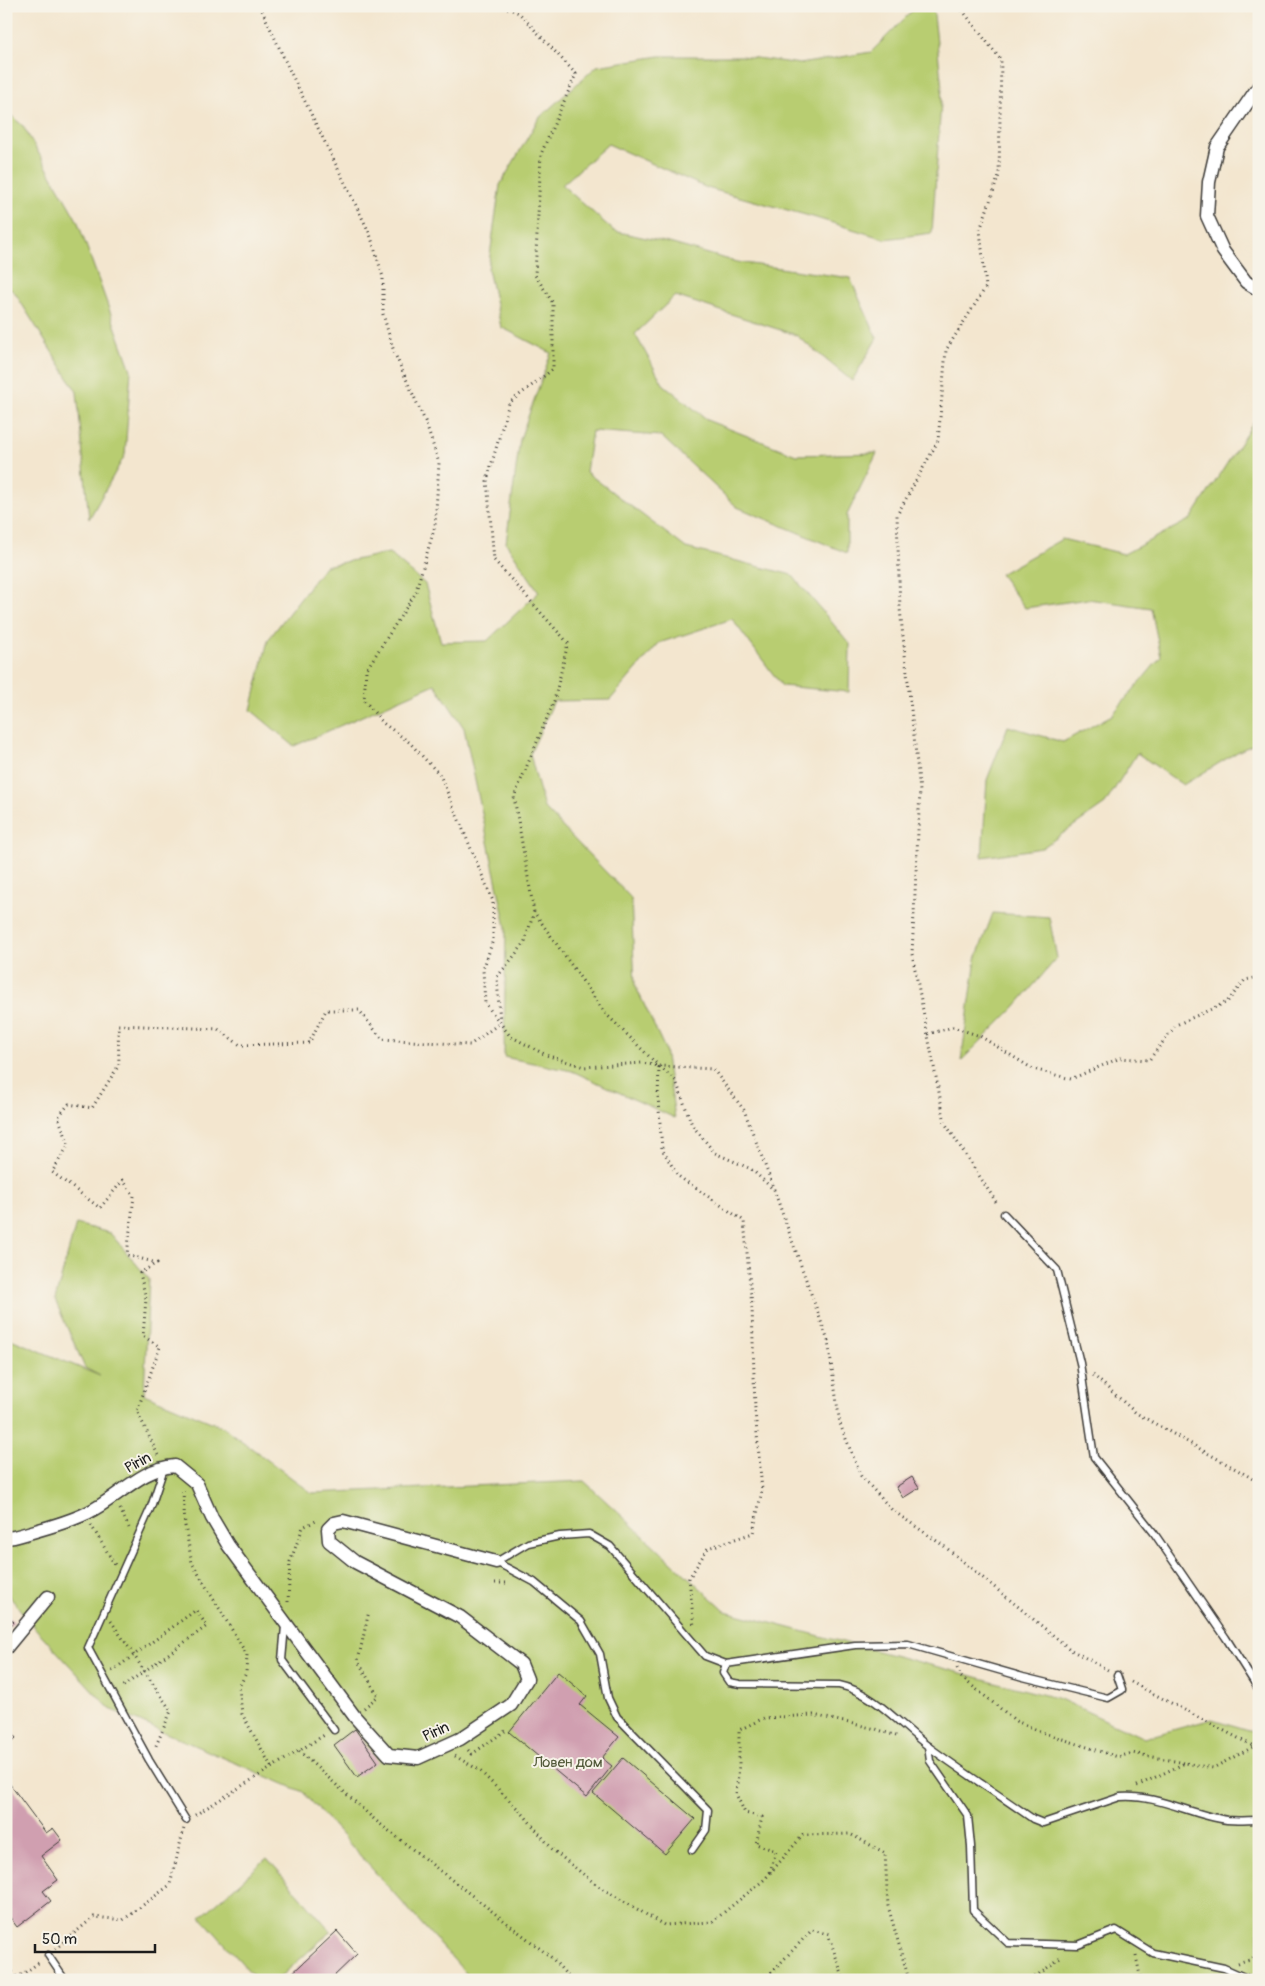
<svg xmlns="http://www.w3.org/2000/svg" width="1265" height="1986" font-family="Pangolin,sans-serif">
	<style>
		.green { fill: #b8cd71; stroke: #6a7446 }
		.building { fill: #d09fb0 }
		.lines { fill: none; stroke-linecap: round; stroke-linejoin: round }
		.lane-casing { stroke: #3c3a37; stroke-width: 9 }
		.street-casing { stroke: #3c3a37; stroke-width: 15 }
		.path { stroke: #3c3a37; stroke-width: 3; stroke-dasharray: 1 4; stroke-linecap: butt }
		.lane { stroke: #fff; stroke-width: 6 }
		.street { stroke: #fff; stroke-width: 12 }
		.labels { text-anchor: middle; dominant-baseline: central; stroke-width: 4; stroke-linejoin: round; paint-order: stroke }
		.street-label { font-size: 15px; fill: #1c1c1c; stroke: #f7f3e8 }
		.park-label { font-size: 15px; fill: #535a3a; stroke: #f7f3e8 }
	</style>
	<rect width="100%" height="100%" fill="#f7f3e8"/>
	<filter id="ink" filterUnits="userSpaceOnUse"><feTurbulence type="fractalNoise" baseFrequency=".02" numOctaves="2"/><feDisplacementMap in="SourceGraphic" scale="10" xChannelSelector="R" yChannelSelector="G"/><feConvolveMatrix kernelMatrix="1 2 1 2 8 2 1 2 1" color-interpolation-filters="sRGB"/></filter>
	<filter id="wash" filterUnits="userSpaceOnUse"><feTurbulence type="fractalNoise" baseFrequency=".0096" numOctaves="4" result="noise"/><feDisplacementMap in="SourceGraphic" scale="20" xChannelSelector="R" yChannelSelector="G"/><feGaussianBlur stdDeviation="1.12" result="paint"/><feColorMatrix in="noise" values="0 0 0 0 0 0 0 0 0 0 0 0 0 0 0 0 0 1.4 0 .05"/><feComposite in="paint" operator="in"/></filter>
	<g filter="url(#wash)">
		<rect width="100%" height="100%" fill="#f3e6cf"/>
		<g class="green">
			<polygon points="917,6 933,6 942,88 932,233 885,239 813,217 707,188 608,144 562,185 614,231 669,243 737,262 850,278 877,338 852,381 796,335 675,296 635,334 663,384 709,421 796,455 877,453 847,515 847,553 737,507 661,436 592,431 586,472 686,548 792,575 850,644 849,692 782,686 732,619 659,643 610,700 554,701 530,754 544,808 631,898 635,985 665,1049 675,1118 572,1071 504,1057 506,927 464,728 435,684 294,746 251,710 268,640 325,566 389,553 425,584 441,642 487,641 539,592 506,543 520,439 551,353 501,327 488,269 500,185 539,118 597,66 660,56 741,56 800,64 871,52"/>
			<polygon points="6,111 23,126 77,220 131,370 125,455 89,519 77,392 15,293 6,285"/>
			<polygon points="1259,414 1259,742 1239,751 1183,785 1137,753 1105,804 1042,848 982,857 987,780 1008,726 1063,742 1112,715 1161,657 1151,608 1088,599 1025,608 1000,574 1062,539 1124,554 1191,519"/>
			<polygon points="993,913 1049,917 1057,958 1014,1008 961,1061 976,959"/>
			<polygon points="76,1224 110,1233 149,1279 144,1394 223,1427 312,1493 584,1481 725,1611 1060,1699 1144,1738 1212,1719 1259,1733 1259,1980 472,1980 303,1792 110,1709 34,1627 6,1592 6,1337 100,1376 85,1368 55,1300"/>
			<polygon points="267,1858 331,1931 277,1980 257,1980 201,1917"/>
		</g>
		<g id="blocks">
			<g class="building">
				<polygon points="912,1477 919,1488 903,1498 896,1487"/>
				<polygon points="6,1615 14,1622 6,1631"/>
				<polygon points="558,1672 587,1696 580,1705 619,1737 602,1758 612,1766 587,1797 509,1732"/>
				<polygon points="6,1726 16,1738 6,1747"/>
				<polygon points="355,1729 378,1762 357,1777 334,1745"/>
				<polygon points="623,1758 695,1819 665,1854 593,1793"/>
				<polygon points="9,1783 46,1833 53,1828 62,1840 41,1856 58,1880 43,1891 51,1901 17,1927 6,1912 6,1785"/>
				<polygon points="337,1931 357,1954 330,1980 285,1980"/>
			</g>
		</g>
	</g>
	<g filter="url(#ink)">
		<use href="#blocks" fill-opacity="0" stroke="#3c3a37" stroke-width="1"/>
		<g class="lines">
			<defs>
				<g id="lane">
					<polyline points="1004,1214 1057,1270 1080,1363 1094,1457 1154,1533 1226,1638 1259,1690"/>
					<polyline points="164,1468 151,1507 88,1648 149,1760 186,1820"/>
					<polyline points="496,1562 528,1543 560,1536 589,1534 610,1546 705,1656 726,1664 855,1645 908,1644 1023,1677 1108,1698 1122,1690 1117,1675"/>
					<polyline points="496,1562 534,1582 581,1621 600,1654 608,1698 617,1717 708,1810 706,1830 692,1850"/>
					<polyline points="285,1626 282,1660 334,1730"/>
					<path d="M726,1664L723,1673L729,1682L740,1684L839,1685C874,1692 901,1726 929,1747C963,1772 999,1795 1033,1819L1043,1823L1120,1797C1157,1794 1191,1815 1227,1820C1238,1821 1248,1820 1259,1820"/>
					<polyline points="928,1746 930,1761 968,1816 971,1846 973,1910 1008,1943 1078,1945 1116,1930 1153,1953 1224,1968 1251,1980"/>
					<polyline points="48,1955 65,1980"/>
				</g>
				<g id="street">
					<polyline points="1259,86 1217,147 1209,182 1207,216 1223,251 1246,282 1259,290"/>
					<path d="M6,1538L14,1537C38,1530 65,1524 87,1513C117,1499 141,1468 175,1466L197,1484L212,1518L228,1545L355,1717L389,1755L418,1758L460,1739L511,1705L527,1679L521,1664L460,1617L355,1562L329,1541L328,1529L334,1523L343,1521L496,1562"/>
					<polyline points="6,1648 48,1597"/>
				</g>
			</defs>
			<use href="#lane" class="lane-casing"/>
			<use href="#street" class="street-casing"/>
			<g class="path">
				<polyline points="260,6 289,69 370,234 383,277 383,314 394,352 425,421 439,463 435,526 415,594 366,670 364,700 383,723 409,742 440,775 493,901 493,940 483,970 485,1003 510,1036 546,1055 584,1067 642,1063 659,1066 676,1081 692,1125 715,1153 751,1169 774,1190 828,1341 840,1424 861,1476 892,1510 944,1546 1071,1650 1108,1670"/>
				<polyline points="503,6 519,13 576,74 541,154 535,275 553,303 553,369 509,403 487,480 494,560 568,643 554,701 514,797 534,912 605,1013 659,1066 713,1069 744,1110 774,1189"/>
				<polyline points="959,6 1001,60 999,175 980,230 986,287 946,350 938,441 897,515 900,609 920,791 912,954 945,1123 998,1205"/>
				<polyline points="928,1034 953,1027 980,1036 1033,1069 1071,1079 1120,1058 1149,1060 1176,1025 1227,1002 1245,980 1259,977"/>
				<polyline points="659,1067 658,1096 662,1149 678,1176 744,1221 752,1306 755,1411 762,1490 753,1533 708,1548 689,1578 694,1627"/>
				<polyline points="1093,1375 1136,1413 1250,1477 1259,1484"/>
				<polyline points="158,1455 137,1411 160,1347 143,1336 146,1299 140,1273 157,1263 127,1255 134,1196 123,1180 100,1208 52,1172 69,1144 58,1117 69,1104 92,1108 119,1065 118,1025 218,1029 240,1045 309,1043 326,1010 359,1010 382,1039 470,1045 500,1023 497,977 524,944 534,912"/>
				<polyline points="183,1491 185,1526 192,1563 247,1655 246,1673 239,1687 242,1714 272,1768"/>
				<polyline points="120,1509 130,1530"/>
				<polyline points="91,1525 115,1565"/>
				<polyline points="495,1583 510,1583"/>
				<polyline points="288,1602 290,1562 303,1527 316,1521"/>
				<polyline points="111,1621 171,1711 155,1748"/>
				<polyline points="957,1668 961,1677 1016,1721 1047,1734 1118,1757 1132,1753 1185,1763"/>
				<polyline points="112,1671 196,1610 207,1626 121,1688"/>
				<polyline points="1131,1682 1259,1749"/>
				<polyline points="364,1708 378,1696 358,1661 369,1611"/>
				<polyline points="468,1750 472,1754 505,1731"/>
				<polyline points="299,1751 375,1820 552,1958 571,1980"/>
				<polyline points="455,1756 479,1770 523,1814 553,1850 598,1886 664,1925 712,1922 765,1879 803,1835 850,1834 885,1853 888,1906 909,1980"/>
				<polyline points="1137,1786 1185,1763 1213,1768 1253,1747"/>
				<polyline points="195,1815 326,1734"/>
				<polyline points="770,1872 776,1851 756,1844 762,1817 745,1813 736,1794 739,1766 739,1730 764,1718 813,1715 876,1729 899,1737"/>
				<polyline points="6,1939 8,1943 6,1963"/>
				<polyline points="55,1949 94,1917 123,1920 170,1885 184,1828"/>
				<polyline points="1136,1956 1141,1980"/>
				<polyline points="1238,1963 1259,1956"/>
				<polyline points="6,1964 18,1979"/>
				<polyline points="17,1978 41,1961"/>
				<polyline points="764,1980 812,1930 828,1934 844,1980"/>
				<polyline points="1031,1980 1063,1956"/>
			</g>
			<use href="#lane" class="lane"/>
			<use href="#street" class="street"/>
		</g>
	</g>
	<g class="labels">
		<g class="street-label">
			<text transform="translate(138 1463) rotate(-29)">Pirin</text>
			<text transform="translate(436 1732) rotate(-25)">Pirin</text>
		</g>
		<g class="park-label">
			<text x="568" y="1762">Ловен дом</text>
		</g>
	</g>
	<rect width="1265" height="1986" fill="none" stroke="#f7f3e8" stroke-width="25"/>
	<path d="M35 1944v8h120v-8" fill="none" stroke="#1c1c1c" stroke-width="2.5"/>
	<text x="42" y="1944" font-size="15" fill="#1c1c1c" stroke="#f7f3e8" stroke-width="4" paint-order="stroke">50 m</text>
</svg>
